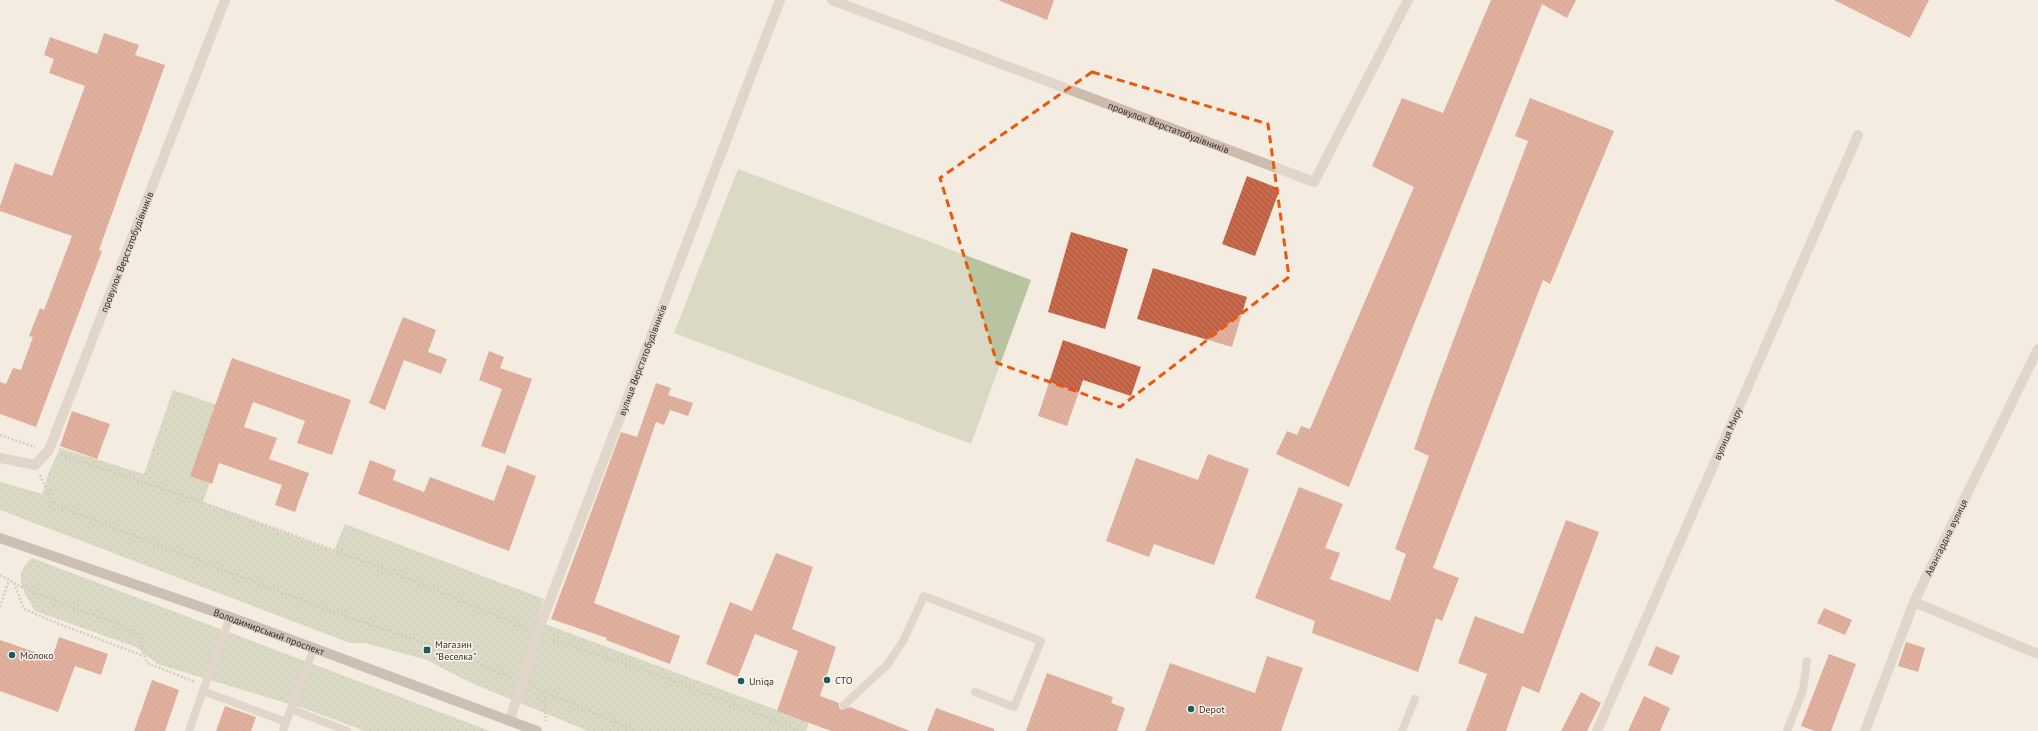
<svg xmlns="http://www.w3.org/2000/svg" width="2038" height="731" font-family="'PT Sans',sans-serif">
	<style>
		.grass { fill: url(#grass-dots) }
		.park { fill: #b8c4a0 }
		.building { fill: url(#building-back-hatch) }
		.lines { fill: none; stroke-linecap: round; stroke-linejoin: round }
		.path { stroke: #b9a596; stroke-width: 2.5; stroke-dasharray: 2 2; stroke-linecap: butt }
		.service { stroke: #cdbbac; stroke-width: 8 }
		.minor { stroke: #cdbbac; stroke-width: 10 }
		.secondary { stroke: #a18a7d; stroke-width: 10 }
		.marked { fill: none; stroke: #e8590c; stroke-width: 3; stroke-dasharray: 8 5; stroke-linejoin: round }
		.poi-dot { fill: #1f5a5e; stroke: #fbf5ee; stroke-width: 1.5 }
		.labels { text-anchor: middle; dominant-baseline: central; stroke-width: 3; stroke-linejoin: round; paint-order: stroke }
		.street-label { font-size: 10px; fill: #3b302b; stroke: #fbf5ee }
		.poi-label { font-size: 10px; fill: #3b302b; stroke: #fbf5ee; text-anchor: start }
	</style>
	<defs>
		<pattern id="grass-dots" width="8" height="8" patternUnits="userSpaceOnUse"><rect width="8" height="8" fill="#b8c4a0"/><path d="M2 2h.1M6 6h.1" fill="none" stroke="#97a083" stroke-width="1.8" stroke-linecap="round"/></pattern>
		<pattern id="building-back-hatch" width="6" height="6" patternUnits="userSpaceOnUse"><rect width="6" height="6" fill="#c8694b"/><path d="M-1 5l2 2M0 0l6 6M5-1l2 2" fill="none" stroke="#a4573f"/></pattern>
	</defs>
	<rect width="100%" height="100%" fill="#f4ebe1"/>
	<g class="grass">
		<polygon points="173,390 235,411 203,502 334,551 345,524 544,599 537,621 809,722 806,731 588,731 469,682 427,660 365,643 350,643 0,510 0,482 42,494 49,472 60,448 144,474"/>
		<path d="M32,558L490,731H365L309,710L157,664L136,647L35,611C24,592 11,575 32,558Z"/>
	</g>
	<polygon class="park" points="738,169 1031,280 971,444 674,333"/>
	<g class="building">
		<polygon points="998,0 1054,0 1047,20"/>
		<polygon points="1491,0 1576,0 1567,18 1542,4 1349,487 1276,454 1287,431 1297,435 1301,426 1310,429 1414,187 1372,166 1402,98 1443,113"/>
		<polygon points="1834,0 1929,0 1910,38"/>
		<polygon points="104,33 139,45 135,55 165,65 99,250 102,251 36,427 0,414 0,382 6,384 13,368 21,370 33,337 29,336 40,308 44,310 72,236 0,211 0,206 15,163 52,176 85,86 49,73 54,59 44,55 50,37 97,54"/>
		<polygon points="1530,98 1614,131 1550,284 1543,280 1433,568 1459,578 1442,621 1436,618 1418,672 1312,633 1315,621 1255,598 1299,487 1343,504 1325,548 1340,553 1330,579 1390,601 1406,554 1395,549 1429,456 1414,449 1431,400 1528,141 1515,136"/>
		<polygon points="1247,176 1280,189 1255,256 1222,244"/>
		<polygon points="1071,232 1128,249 1105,329 1048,312"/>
		<polygon points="1153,268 1247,297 1232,347 1137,319"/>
		<polygon points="403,317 436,330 428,352 447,359 441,374 404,360 385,410 369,403"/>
		<polygon points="1063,340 1141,367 1131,396 1083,380 1067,426 1038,416"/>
		<polygon points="489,351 504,357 500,368 532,379 505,454 481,446 502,389 479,380"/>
		<polygon points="232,358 351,400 332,455 297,443 305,421 253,402 244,427 277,438 269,459 309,473 295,512 275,505 282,485 219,463 212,484 190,476"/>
		<polygon points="656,383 671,388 668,395 693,403 688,416 670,410 664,425 656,422 594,603 680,636 670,664 606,640 607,638 551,619 621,432 637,437"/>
		<polygon points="72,411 110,424 97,459 60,446"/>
		<polygon points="1208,454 1249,469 1214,565 1154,544 1149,557 1106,541 1136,458 1198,480"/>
		<polygon points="370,460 396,470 393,480 424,492 430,477 494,501 507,465 536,476 509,551 358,494"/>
		<polygon points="1566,520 1599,532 1539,693 1522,686 1506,731 1466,731 1487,674 1458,663 1475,616 1523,634"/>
		<polygon points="776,553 813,567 792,629 836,647 820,696 839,703 839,707 842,710 850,707 910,731 831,731 777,711 798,651 755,634 738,677 706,664 730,602 752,611"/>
		<polygon points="1824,608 1852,620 1845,635 1817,623"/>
		<polygon points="59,637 108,654 101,675 75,666 58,712 0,691 0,640 52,658"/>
		<polygon points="1906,642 1925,648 1918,672 1898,666"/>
		<polygon points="1656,646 1680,656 1672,675 1648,665"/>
		<polygon points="1829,654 1856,664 1831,731 1815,731 1801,726"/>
		<polygon points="1267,656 1303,668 1281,731 1145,731 1170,663 1255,693"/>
		<polygon points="1047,673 1113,697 1111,703 1125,708 1117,731 1026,731"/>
		<polygon points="152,680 179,690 165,731 134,731"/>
		<polygon points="1581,692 1601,703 1587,731 1561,731"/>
		<polygon points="1644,696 1670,708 1660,731 1628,731"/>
		<polygon points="225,706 256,717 251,731 216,731"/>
		<polygon points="936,708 994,729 994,731 927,731"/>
	</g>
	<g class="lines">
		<g class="path">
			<polyline points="0,435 35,447"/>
			<path d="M61,454C218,507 375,561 526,629"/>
			<polyline points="40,475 51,502 70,511 317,606 448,651 512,678"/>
			<polyline points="0,575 29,591 126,627 138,637 147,663 195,682"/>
			<polyline points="14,583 24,609 59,624 144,656"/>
			<polyline points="0,607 9,580"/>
			<polyline points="549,638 657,674 800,731"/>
			<polyline points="533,687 636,731"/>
			<polyline points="544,692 546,721"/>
		</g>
		<g class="service">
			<polyline points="203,691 230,617"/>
			<polyline points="844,705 887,665 903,641 924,596 1041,641 1014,707 975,692"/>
			<polyline points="291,709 347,731"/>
			<polyline points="189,731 203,691 286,722 314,648"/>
			<polyline points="283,731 286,722"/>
			<polyline points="1402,731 1415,699"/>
			<polyline points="1787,731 1803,690 1807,661"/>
		</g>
		<g class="minor">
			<path id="s1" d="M832,0L1314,182L1408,0"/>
			<path id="s2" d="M0,458L35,465L49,450L225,0"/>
			<polyline points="1914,602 2038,654"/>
			<path id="s3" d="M509,721L523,682L537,634L780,0"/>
			<path id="s4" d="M1597,731L1858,135"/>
			<path id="s5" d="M1865,731L1914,602L2038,349"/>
		</g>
		<path class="secondary" id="s6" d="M0,538L230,617L537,731"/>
	</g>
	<path d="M0 0H2038V731H0ZM1092,72L1268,124L1289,277L1120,407L997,363L940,178Z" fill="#f4ebe1" fill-opacity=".55" fill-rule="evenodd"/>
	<path class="marked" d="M1092,72L1268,124L1289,277L1120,407L997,363L940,178Z"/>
	<g class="poi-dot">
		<rect x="423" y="646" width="8" height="8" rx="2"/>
		<circle cx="12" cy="655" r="4"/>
		<circle cx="827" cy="680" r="4"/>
		<circle cx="741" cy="681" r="4"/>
		<circle cx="1191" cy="709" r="4"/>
	</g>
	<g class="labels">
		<g class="street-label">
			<text stroke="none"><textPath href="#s1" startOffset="360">провулок Верстатобудівників</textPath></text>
			<text stroke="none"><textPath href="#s2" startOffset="269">провулок Верстатобудівників</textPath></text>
			<text stroke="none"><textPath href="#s3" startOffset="385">вулиця Верстатобудівників</textPath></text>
			<text stroke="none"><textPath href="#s4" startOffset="325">вулиця Миру</textPath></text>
			<text stroke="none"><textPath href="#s5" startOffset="210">Авангардна вулиця</textPath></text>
			<text stroke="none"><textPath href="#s6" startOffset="285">Володимирський проспект</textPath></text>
		</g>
		<g class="poi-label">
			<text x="435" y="644">Магазин<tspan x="435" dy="12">"Веселка"</tspan></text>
			<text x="20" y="655">Молоко</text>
			<text x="835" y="680">СТО</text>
			<text x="749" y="681">Uniqa</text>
			<text x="1199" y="709">Depot</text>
		</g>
	</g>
</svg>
